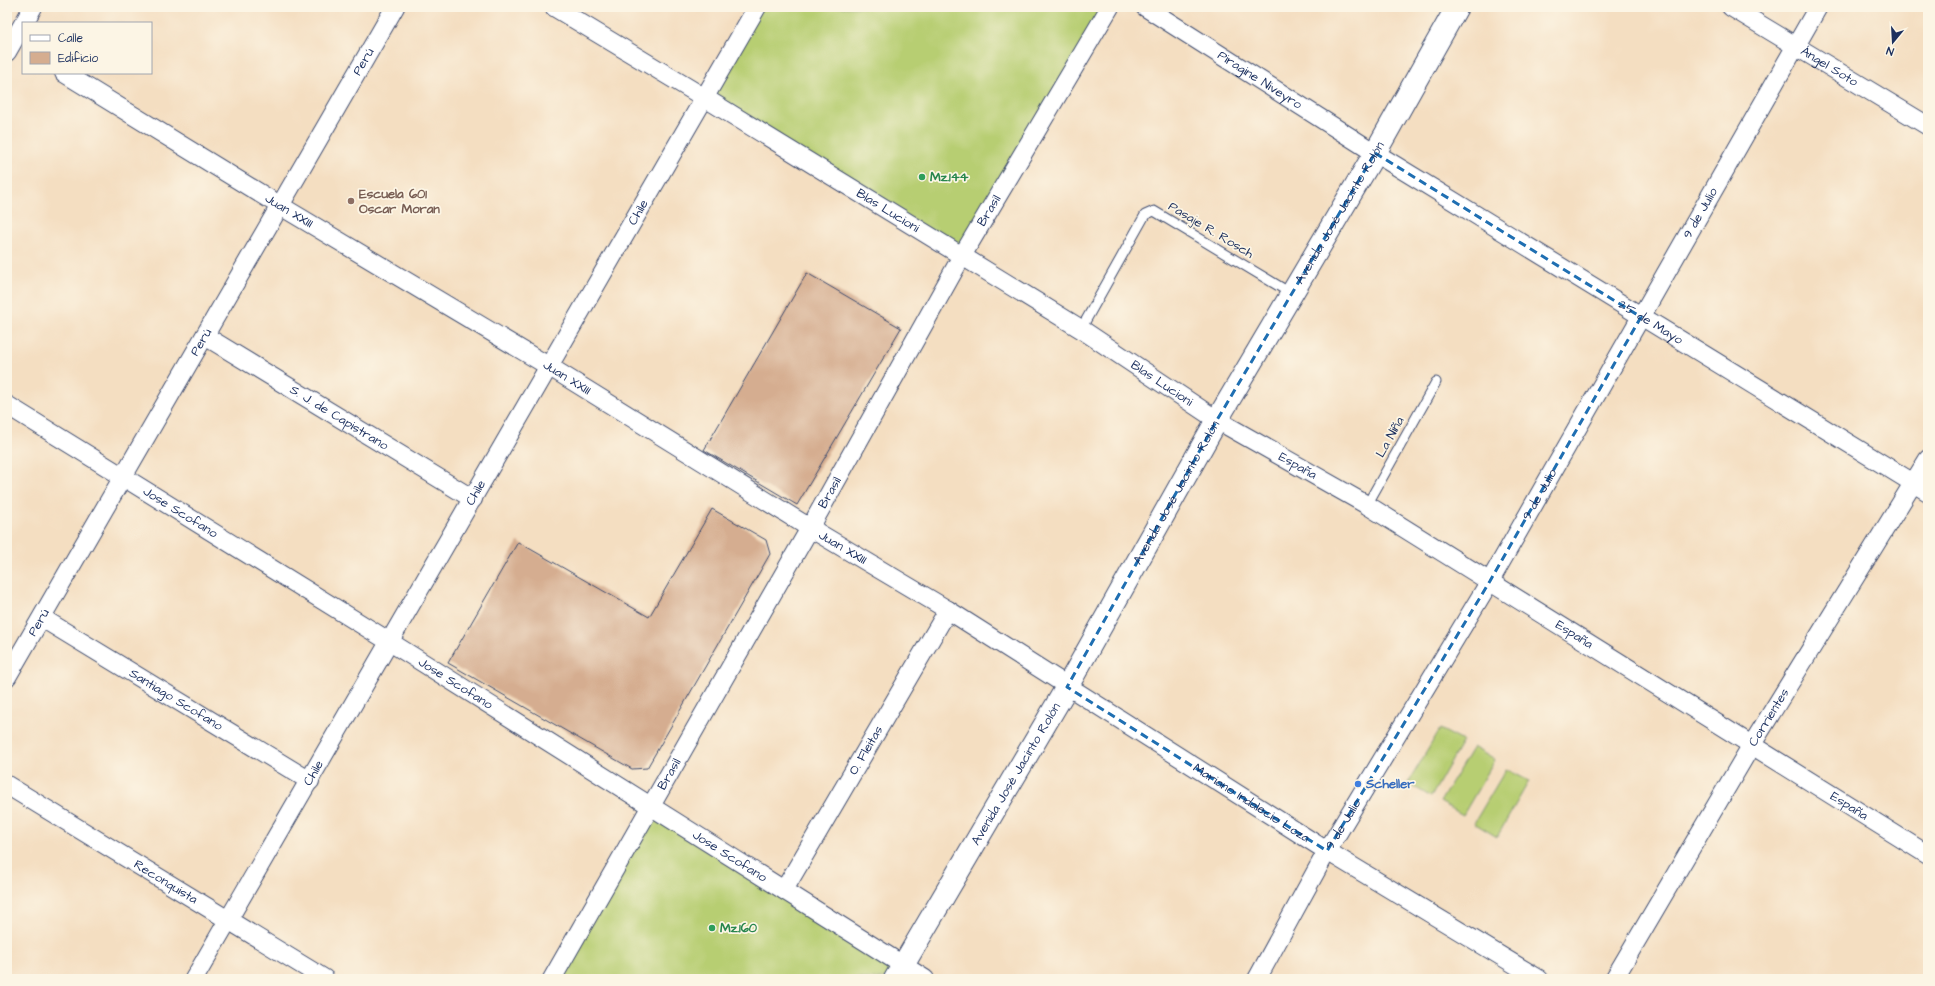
<svg xmlns="http://www.w3.org/2000/svg" width="1935" height="986" font-family="'Architects Daughter',sans-serif">
	<style>
		.pitch { fill: #b7ce72; stroke: #697e68 }
		.building { fill: #d5ad90 }
		.lines { fill: none; stroke-linecap: round; stroke-linejoin: round }
		.service-casing { stroke: #3c496d; stroke-width: 11 }
		.minor-casing { stroke: #3c496d; stroke-width: 20 }
		.tertiary-casing { stroke: #3c496d; stroke-width: 24 }
		.service { stroke: #fff; stroke-width: 9 }
		.minor { stroke: #fff; stroke-width: 18 }
		.tertiary { stroke: #fff; stroke-width: 22 }
		.marked { fill: none; stroke: #1f6fb2; stroke-width: 3; stroke-dasharray: 8 5; stroke-linejoin: round }
		.leisure-dot { fill: #2e9e5b; stroke: #fcf5e5; stroke-width: 1.5 }
		.education-dot { fill: #8d6e63; stroke: #fcf5e5; stroke-width: 1.5 }
		.shop-dot { fill: #3f7fe0; stroke: #fcf5e5; stroke-width: 1.5 }
		.labels { text-anchor: middle; dominant-baseline: central; stroke-width: 3.5; stroke-linejoin: round; paint-order: stroke }
		.street-label { font-size: 13px; fill: #1b2f5e; stroke: #fcf5e5 }
		.leisure-label { font-size: 13px; font-weight: bold; fill: #27864d; stroke: #fcf5e5; text-anchor: start }
		.education-label { font-size: 13px; font-weight: bold; fill: #785e54; stroke: #fcf5e5; text-anchor: start }
		.shop-label { font-size: 13px; font-weight: bold; fill: #366cbe; stroke: #fcf5e5; text-anchor: start }
	</style>
	<rect width="100%" height="100%" fill="#fcf5e5"/>
	<filter id="ink" filterUnits="userSpaceOnUse"><feTurbulence type="fractalNoise" baseFrequency=".025" numOctaves="2"/><feDisplacementMap in="SourceGraphic" scale="8" xChannelSelector="R" yChannelSelector="G"/><feConvolveMatrix kernelMatrix="1 2 1 2 8 2 1 2 1" color-interpolation-filters="sRGB"/></filter>
	<filter id="wash" filterUnits="userSpaceOnUse"><feTurbulence type="fractalNoise" baseFrequency=".012" numOctaves="4" result="noise"/><feDisplacementMap in="SourceGraphic" scale="16" xChannelSelector="R" yChannelSelector="G"/><feGaussianBlur stdDeviation="0.9" result="paint"/><feColorMatrix in="noise" values="0 0 0 0 0 0 0 0 0 0 0 0 0 0 0 0 0 1.4 0 .05"/><feComposite in="paint" operator="in"/></filter>
	<g filter="url(#wash)">
		<rect width="100%" height="100%" fill="#f4dec1"/>
		<g class="pitch">
			<polygon points="757,7 1110,7 962,256 705,98"/>
			<polygon points="1440,729 1463,741 1431,797 1408,783"/>
			<polygon points="1473,747 1495,760 1463,815 1440,802"/>
			<polygon points="1506,769 1529,781 1497,837 1474,823"/>
			<polygon points="652,805 903,966 895,979 552,979"/>
		</g>
		<g id="blocks">
			<g class="building">
				<polygon points="807,273 901,328 797,505 704,450"/>
				<polygon points="712,509 766,540 770,554 647,768 632,769 448,663 518,542 649,617"/>
			</g>
		</g>
	</g>
	<g filter="url(#ink)">
		<use href="#blocks" fill-opacity="0" stroke="#3c496d" stroke-width="1"/>
		<g class="lines">
			<defs>
				<g id="service">
					<polyline points="1081,329 1145,215 1154,211 1292,294"/>
					<polyline points="1367,505 1436,382"/>
				</g>
				<g id="minor">
					<path id="s1" d="M554,7L705,98L1081,329L1217,420L1367,505L1928,855"/>
					<path id="s2" d="M1145,7L1375,153L1928,492"/>
					<path id="s3" d="M1731,7L1928,126"/>
					<polyline points="24,23 33,7"/>
					<polyline points="7,52 23,24"/>
					<path id="s4" d="M64,73L279,205L550,367L810,528L948,610L1327,851L1539,979"/>
					<path id="s5" d="M205,336L473,499"/>
					<path id="s6" d="M7,405L390,642L925,979"/>
					<path id="s7" d="M42,618L310,781"/>
					<path id="s8" d="M7,677L395,7"/>
					<path id="s9" d="M7,785L325,979"/>
					<path id="s10" d="M784,890L948,610"/>
					<path id="s11" d="M194,979L757,7"/>
					<path id="s12" d="M552,979L810,528L962,256L1110,7"/>
					<path id="s13" d="M1257,979L1327,851L1490,581L1818,7"/>
					<path id="s14" d="M1614,979L1751,746L1928,459"/>
				</g>
				<g id="tertiary">
					<path id="s15" d="M895,979L1067,687L1217,420L1375,153L1457,7"/>
				</g>
			</defs>
			<use href="#service" class="service-casing"/>
			<use href="#minor" class="minor-casing"/>
			<use href="#tertiary" class="tertiary-casing"/>
			<use href="#service" class="service"/>
			<use href="#minor" class="minor"/>
			<use href="#tertiary" class="tertiary"/>
		</g>
	</g>
	<path class="marked" d="M1375,153L1641,317L1490,581L1327,851L1067,687L1217,420Z"/>
	<g class="leisure-dot">
		<circle cx="922" cy="177" r="4"/>
		<circle cx="712" cy="928" r="4"/>
	</g>
	<circle class="education-dot" cx="351" cy="201" r="4"/>
	<circle class="shop-dot" cx="1358" cy="784" r="4"/>
	<g class="labels">
		<g class="street-label">
			<text stroke="none"><textPath href="#s8" startOffset="711">Perú</textPath></text>
			<text stroke="none"><textPath href="#s3" startOffset="115">Ángel Soto</textPath></text>
			<text stroke="none"><textPath href="#s2" startOffset="136">Piragine Niveyro</textPath></text>
			<text stroke="none"><textPath href="#s1" startOffset="391">Blas Lucioni</textPath></text>
			<text stroke="none"><textPath href="#s12" startOffset="884">Brasil</textPath></text>
			<text stroke="none"><textPath href="#s4" startOffset="264">Juan XXIII</textPath></text>
			<text stroke="none"><textPath href="#s11" startOffset="886">Chile</textPath></text>
			<text stroke="none"><textPath href="#s15" startOffset="886">Avenida José Jacinto Rolón</textPath></text>
			<text stroke="none"><textPath href="#s13" startOffset="885">9 de Julio</textPath></text>
			<text transform="translate(1211 230) rotate(31)">Pasaje R. Rosch</text>
			<text stroke="none"><textPath href="#s2" startOffset="596">25 de Mayo</textPath></text>
			<text stroke="none"><textPath href="#s8" startOffset="387">Perú</textPath></text>
			<text stroke="none"><textPath href="#s4" startOffset="588">Juan XXIII</textPath></text>
			<text stroke="none"><textPath href="#s1" startOffset="715">Blas Lucioni</textPath></text>
			<text stroke="none"><textPath href="#s5" startOffset="157">S. J. de Capistrano</textPath></text>
			<text transform="translate(1390 437) rotate(-61)">La Niña</text>
			<text stroke="none"><textPath href="#s1" startOffset="874">España</textPath></text>
			<text stroke="none"><textPath href="#s12" startOffset="560">Brasil</textPath></text>
			<text stroke="none"><textPath href="#s11" startOffset="562">Chile</textPath></text>
			<text stroke="none"><textPath href="#s15" startOffset="562">Avenida José Jacinto Rolón</textPath></text>
			<text stroke="none"><textPath href="#s13" startOffset="561">9 de Julio</textPath></text>
			<text stroke="none"><textPath href="#s6" startOffset="204">Jose Scofano</textPath></text>
			<text stroke="none"><textPath href="#s4" startOffset="912">Juan XXIII</textPath></text>
			<text stroke="none"><textPath href="#s8" startOffset="63">Perú</textPath></text>
			<text stroke="none"><textPath href="#s1" startOffset="1198">España</textPath></text>
			<text stroke="none"><textPath href="#s6" startOffset="528">Jose Scofano</textPath></text>
			<text stroke="none"><textPath href="#s7" startOffset="157">Santiago Scofano</textPath></text>
			<text stroke="none"><textPath href="#s14" startOffset="304">Corrientes</textPath></text>
			<text stroke="none"><textPath href="#s10" startOffset="162">O. Fleitas</textPath></text>
			<text stroke="none"><textPath href="#s11" startOffset="238">Chile</textPath></text>
			<text stroke="none"><textPath href="#s12" startOffset="236">Brasil</textPath></text>
			<text stroke="none"><textPath href="#s15" startOffset="238">Avenida José Jacinto Rolón</textPath></text>
			<text stroke="none"><textPath href="#s4" startOffset="1394">Mariano Indalecio Loza</textPath></text>
			<text stroke="none"><textPath href="#s1" startOffset="1522">España</textPath></text>
			<text stroke="none"><textPath href="#s13" startOffset="177">9 de Julio</textPath></text>
			<text stroke="none"><textPath href="#s6" startOffset="852">Jose Scofano</textPath></text>
			<text stroke="none"><textPath href="#s9" startOffset="186">Reconquista</textPath></text>
		</g>
		<g class="leisure-label">
			<text x="930" y="177">Mz.144</text>
			<text x="720" y="928">Mz.160</text>
		</g>
		<g class="education-label">
			<text x="359" y="194">Escuela 601<tspan x="359" dy="15">Oscar Moran</tspan></text>
		</g>
		<g class="shop-label">
			<text x="1366" y="784">Scheller</text>
		</g>
	</g>
	<rect width="1935" height="986" fill="none" stroke="#fcf5e5" stroke-width="24"/>
	<rect x="22" y="22" width="130" height="52" fill="#fcf5e5" stroke="#a2a6af"/>
	<rect x="30" y="35" width="20" height="6" fill="#ffffff" stroke="#a2a6af"/>
	<text x="58" y="42" font-size="12" fill="#1b2f5e">Calle</text>
	<rect x="30" y="52" width="20" height="12" fill="#d5ad90" stroke="#a2a6af"/>
	<text x="58" y="62" font-size="12" fill="#1b2f5e">Edificio</text>
	<g transform="translate(1893 42) rotate(198)" stroke="#fcf5e5" stroke-width="3" paint-order="stroke">
	<path d="M0-3L7 15L0 10L-7 15Z" fill="#1b2f5e"/>
	<text y="-6" font-size="11" font-weight="bold" text-anchor="middle" fill="#1b2f5e">N</text>
	</g>
</svg>
